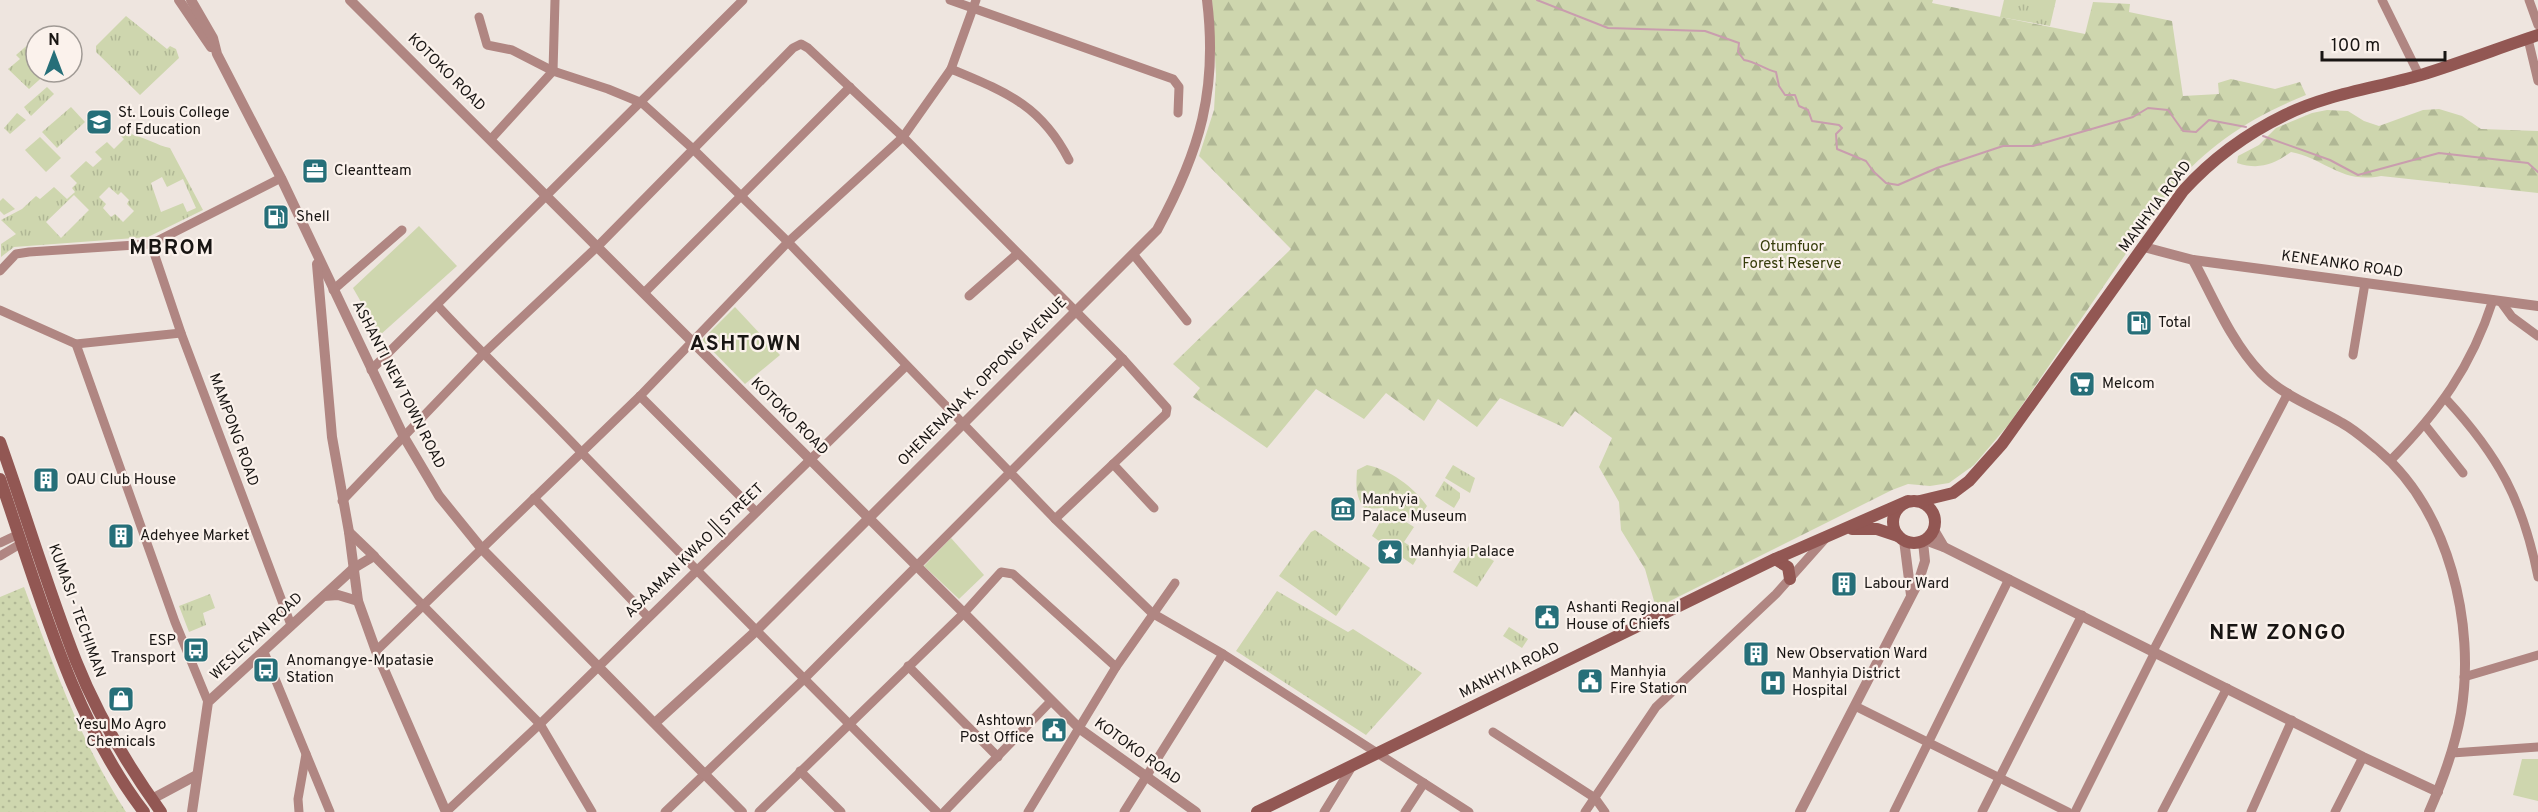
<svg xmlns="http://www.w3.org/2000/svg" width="2538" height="812" font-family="Overpass,sans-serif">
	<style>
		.grass { fill: url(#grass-tufts); fill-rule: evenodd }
		.forest { fill: url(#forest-firs) }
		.park { fill: url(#park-dots) }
		.garden { fill: #ced6ae }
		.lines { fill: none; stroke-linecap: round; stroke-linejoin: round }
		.stream { stroke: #c99dae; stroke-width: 2 }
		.minor { stroke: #b08682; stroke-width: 9 }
		.tertiary { stroke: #b08682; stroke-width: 10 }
		.secondary { stroke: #925753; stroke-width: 12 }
		.labels { text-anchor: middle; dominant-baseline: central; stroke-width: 4.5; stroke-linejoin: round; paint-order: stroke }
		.street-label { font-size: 15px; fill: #181513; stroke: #fbf2ec }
		.poi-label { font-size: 15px; fill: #181513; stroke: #fbf2ec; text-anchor: start }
		.park-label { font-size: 15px; fill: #373d0b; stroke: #fbf2ec }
		.district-label { font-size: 21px; font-weight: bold; letter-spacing: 1.5px; fill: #181513; stroke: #fbf2ec }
	</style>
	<defs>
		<pattern id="grass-tufts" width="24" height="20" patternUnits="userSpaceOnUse" patternTransform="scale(1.5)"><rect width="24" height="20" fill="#ced6ae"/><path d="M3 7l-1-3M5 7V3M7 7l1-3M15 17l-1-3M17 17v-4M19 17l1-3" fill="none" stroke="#b0b795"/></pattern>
		<pattern id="forest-firs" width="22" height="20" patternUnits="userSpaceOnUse" patternTransform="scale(1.5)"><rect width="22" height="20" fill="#ced6ae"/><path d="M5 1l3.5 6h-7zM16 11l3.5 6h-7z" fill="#b0b795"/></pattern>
		<pattern id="park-dots" width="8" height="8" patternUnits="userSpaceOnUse" patternTransform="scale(1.5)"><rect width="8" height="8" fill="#ced6ae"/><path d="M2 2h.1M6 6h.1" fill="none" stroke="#b0b795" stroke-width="1.8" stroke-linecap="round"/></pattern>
	</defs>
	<rect width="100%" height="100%" fill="#eee5df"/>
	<g class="grass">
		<polygon points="2004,0 2056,0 2050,26 2000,17"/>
		<polygon points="126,16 167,49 170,46 176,49 179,58 140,95 96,52 96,46"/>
		<polygon points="31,42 36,48 36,72 48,72 29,89 8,69 20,59 16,55"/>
		<polygon points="47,87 54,94 31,116 24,107"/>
		<polygon points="71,107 85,122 57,148 42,132"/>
		<polygon points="17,113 26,120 10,134 4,128"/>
		<path d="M124,125L133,135C147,138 156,145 170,148L203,210L148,237L14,247L1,257V244L16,234L1,220L22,209L36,196L40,199L54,187L67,199L75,192L72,188L77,183L70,176L86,161L93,167L102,159L95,152L107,142L114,149L124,139L117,132ZM162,177L167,187L183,179L196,208L187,212L183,203L161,212L151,183ZM109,187L118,195L121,192L129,200L127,204L134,211L123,222L115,214L111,217L103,208L106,204L99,197ZM74,195L89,210L61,238L46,222Z"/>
		<polygon points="3,198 15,209 4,215 0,211 0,201"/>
		<polygon points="1453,465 1475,478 1470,493 1445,478"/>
		<polygon points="1444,481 1460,493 1460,498 1454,508 1435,496"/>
		<polygon points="1387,510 1414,527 1404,542 1420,553 1413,565 1372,536"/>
		<polygon points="1315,530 1370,568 1336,616 1279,576 1311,532"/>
		<polygon points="1469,546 1494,561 1477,587 1453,572"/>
		<polygon points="1277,591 1348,632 1353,629 1422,673 1366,735 1236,651"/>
		<polygon points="210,594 215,608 203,613 206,625 189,632 179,606"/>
		<polygon points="1509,627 1528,639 1522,648 1503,636"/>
	</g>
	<g class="forest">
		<path d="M1212,0H1933L1932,3L2085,34L2093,2L2130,4L2129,12L2172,21L2183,96L2219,94L2218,83L2231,79L2275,89L2300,82L2306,95C2249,118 2212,143 2171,188L2009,424L1974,465L1949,483L1930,486L1908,484L1892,490L1656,608L1645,569L1621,530L1619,502L1599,467L1612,438L1575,411L1563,427L1500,398L1477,427L1438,399L1424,421L1386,393L1364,419L1316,389L1267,448L1193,397L1200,388L1173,364L1291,249L1199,156L1214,110L1216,75Z"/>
		<path d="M2439,109L2462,116L2481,129L2538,131V193L2381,176C2341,184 2326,159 2291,152C2273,165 2259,170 2237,163L2238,156L2259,145L2276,128L2312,113L2327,110L2348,111L2364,121L2379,126L2423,110Z"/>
		<path d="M1367,465C1389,469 1414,487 1427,506L1421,515L1398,520L1381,508L1365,509C1355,497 1356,484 1357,470Z"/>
	</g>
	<path class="park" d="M24,587C53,664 81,743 126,812H0V597Z"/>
	<g class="garden">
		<polygon points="40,137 61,158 46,172 25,150"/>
		<polygon points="419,226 457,266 380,335 353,288"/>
		<polygon points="735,307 780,355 745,384 702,340"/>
		<polygon points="951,538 984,575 959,599 924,566"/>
		<polygon points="2522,759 2538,759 2538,801 2513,795"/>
	</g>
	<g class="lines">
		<g class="stream">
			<path d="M1537,0L1608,28L1705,31L1739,43L1738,52L1744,60C1756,62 1764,69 1776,72L1779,86L1785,95H1795L1799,106L1808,110L1812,121L1839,125L1842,128L1836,134L1837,149L1866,161L1873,171L1886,183L1898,185L1937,168L2003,146H2033L2133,117L2148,108L2168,110L2183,131L2196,132L2209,120L2246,127"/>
			<polyline points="2263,136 2330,160 2358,175 2439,153 2528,163 2538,172"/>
		</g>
		<g class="minor">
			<polyline points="950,0 1173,79 1179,87 1178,113"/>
			<polyline points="2382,0 2419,75"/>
			<polyline points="2529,0 2538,25"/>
			<polyline points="479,17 487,45 512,50 553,71 608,89 642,103 692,148 788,242 1055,519 1152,613 1223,654 1469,812"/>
			<polyline points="2528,39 2538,81"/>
			<path d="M951,69C1006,92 1041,105 1069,160"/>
			<polyline points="491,139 553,71 555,0"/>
			<polyline points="151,244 181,333 291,625"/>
			<polyline points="1133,254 1187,321"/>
			<polyline points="0,271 16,254 29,252 151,244 281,178"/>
			<polyline points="333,290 402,230"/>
			<polyline points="645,292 850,87"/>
			<polyline points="969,296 1017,254"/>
			<polyline points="2501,302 2512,317 2538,336"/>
			<path d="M437,305C484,356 535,403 583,454C700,574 818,693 937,812"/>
			<polyline points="0,310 76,344 181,333"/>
			<polyline points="76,344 175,622 208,702"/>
			<polyline points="2353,355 2365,283"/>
			<polyline points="371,370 743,0"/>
			<polyline points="640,396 756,512"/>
			<path d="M2446,399C2499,456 2523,501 2538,577"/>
			<polyline points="2425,425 2463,473"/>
			<path d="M2390,461C2439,411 2471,368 2493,300"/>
			<polyline points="1113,464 1154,508"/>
			<polyline points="534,498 648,617"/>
			<polyline points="342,501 482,355 598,246 793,48 801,44 808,48 903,137 1123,359 1167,408 1166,414 1055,519"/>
			<polyline points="0,543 19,534"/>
			<polyline points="0,556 22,543"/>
			<polyline points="374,556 540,724 592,812"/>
			<polyline points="376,651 640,396 788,242 903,137 951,69 976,0"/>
			<polyline points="2153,651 2288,393"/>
			<polyline points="264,652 330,812"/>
			<polyline points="908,666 998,757"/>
			<polyline points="2464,677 2538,655"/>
			<polyline points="1855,706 2068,812"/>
			<polyline points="1493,732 1595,798 1605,812"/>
			<polyline points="2452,753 2538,747"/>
			<polyline points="800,771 841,812"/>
			<polyline points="299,812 298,799 306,754"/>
			<polyline points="446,812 540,724 906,366"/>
			<polyline points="665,812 804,679 1123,359"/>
			<polyline points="759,812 964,613 1001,572 1013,574 1116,667"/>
			<polyline points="944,812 1051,701"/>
			<polyline points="1028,812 1116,667 1175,583"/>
			<polyline points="1124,812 1223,654"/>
			<polyline points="1324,812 1353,765"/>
			<polyline points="1405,812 1424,783"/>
			<polyline points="1585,812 1656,707 1776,594 1825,539"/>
			<polyline points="1894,812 2009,579"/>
			<polyline points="1982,812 2082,615"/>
			<polyline points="2075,812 2155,652"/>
			<polyline points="2162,812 2227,688"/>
			<polyline points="2251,812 2292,720"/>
			<polyline points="2335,812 2363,757"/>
		</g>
		<g class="tertiary">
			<polyline points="179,0 211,47"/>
			<polyline points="191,0 213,38 217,54 281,178 404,437 439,496 482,549 742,812"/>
			<polyline points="350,0 1080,729 1196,812"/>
			<polyline points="2144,247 2193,260 2538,306"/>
			<path d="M2193,260C2213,297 2231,342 2261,373C2283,396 2315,407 2342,423C2355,430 2367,441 2378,450C2449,510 2476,624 2461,713C2455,747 2443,780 2429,812"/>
			<polyline points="317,264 332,437 349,532 358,601 376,651 446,812"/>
			<polyline points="1934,530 1944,547"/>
			<polyline points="1904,540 1911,595"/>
			<polyline points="1925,540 1944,547 2363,757 2438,792"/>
			<polyline points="324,596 338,595 358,601"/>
			<path d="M656,722L756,631L1157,230C1200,151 1218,90 1207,0"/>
			<polyline points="152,799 195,776"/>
			<polyline points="192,812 208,702 354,568 374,556 349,532"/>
			<polyline points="1800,812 1918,583 1925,561 1923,542"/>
		</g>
		<g class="secondary">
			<path d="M0,442C26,515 48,589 76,661C97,714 128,766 161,812"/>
			<path d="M0,479C38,589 72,719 144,812"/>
			<circle cx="1914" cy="522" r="21"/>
			<path d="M1920,501L1953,493L1969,481L2002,444L2183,191C2212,159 2246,134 2285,115C2327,94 2376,88 2421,75C2460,63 2499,48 2538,35"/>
			<polyline points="1852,529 1877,529 1898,536"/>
			<polyline points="1775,559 1788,567 1790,579"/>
			<polyline points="1257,812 1775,559 1908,501"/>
		</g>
	</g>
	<defs>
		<symbol id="university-square" viewBox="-11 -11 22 22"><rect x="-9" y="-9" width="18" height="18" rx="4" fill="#266f79" stroke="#fbf2ec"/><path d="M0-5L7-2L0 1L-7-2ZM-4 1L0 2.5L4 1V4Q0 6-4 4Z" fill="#fff"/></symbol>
		<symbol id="office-square" viewBox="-11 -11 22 22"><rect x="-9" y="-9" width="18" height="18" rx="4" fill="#266f79" stroke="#fbf2ec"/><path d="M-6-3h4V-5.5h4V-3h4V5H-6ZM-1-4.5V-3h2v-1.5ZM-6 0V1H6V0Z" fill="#fff"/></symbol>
		<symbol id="fuel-square" viewBox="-11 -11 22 22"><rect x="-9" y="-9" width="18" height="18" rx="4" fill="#266f79" stroke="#fbf2ec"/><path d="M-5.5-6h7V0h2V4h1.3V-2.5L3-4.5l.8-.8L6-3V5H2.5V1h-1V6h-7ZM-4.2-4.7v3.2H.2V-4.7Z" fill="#fff"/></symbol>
		<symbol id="supermarket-square" viewBox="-11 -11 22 22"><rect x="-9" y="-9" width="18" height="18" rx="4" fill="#266f79" stroke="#fbf2ec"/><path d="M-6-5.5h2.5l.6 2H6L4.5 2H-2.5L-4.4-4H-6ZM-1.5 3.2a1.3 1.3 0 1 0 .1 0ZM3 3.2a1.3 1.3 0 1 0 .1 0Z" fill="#fff"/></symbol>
		<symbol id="building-square" viewBox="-11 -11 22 22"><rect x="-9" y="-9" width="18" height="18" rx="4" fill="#266f79" stroke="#fbf2ec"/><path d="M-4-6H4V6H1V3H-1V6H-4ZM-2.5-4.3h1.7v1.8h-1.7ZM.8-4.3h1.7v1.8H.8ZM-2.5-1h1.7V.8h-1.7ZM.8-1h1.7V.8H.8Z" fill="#fff"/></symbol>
		<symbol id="museum-square" viewBox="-11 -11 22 22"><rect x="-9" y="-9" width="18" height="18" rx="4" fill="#266f79" stroke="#fbf2ec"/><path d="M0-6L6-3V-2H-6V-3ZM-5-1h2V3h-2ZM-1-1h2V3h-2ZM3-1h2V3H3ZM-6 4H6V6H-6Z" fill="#fff"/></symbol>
		<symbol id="sight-square" viewBox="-11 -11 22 22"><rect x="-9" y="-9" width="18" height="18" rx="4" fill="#266f79" stroke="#fbf2ec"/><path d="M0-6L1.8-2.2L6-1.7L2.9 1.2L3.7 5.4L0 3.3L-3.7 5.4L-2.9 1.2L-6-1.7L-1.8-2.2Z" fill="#fff"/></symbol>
		<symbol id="civic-square" viewBox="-11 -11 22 22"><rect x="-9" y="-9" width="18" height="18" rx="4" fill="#266f79" stroke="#fbf2ec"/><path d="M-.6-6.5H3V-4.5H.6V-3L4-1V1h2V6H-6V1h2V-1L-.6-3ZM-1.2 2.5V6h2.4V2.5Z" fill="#fff"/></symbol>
		<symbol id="bus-square" viewBox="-11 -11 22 22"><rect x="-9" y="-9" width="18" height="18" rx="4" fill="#266f79" stroke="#fbf2ec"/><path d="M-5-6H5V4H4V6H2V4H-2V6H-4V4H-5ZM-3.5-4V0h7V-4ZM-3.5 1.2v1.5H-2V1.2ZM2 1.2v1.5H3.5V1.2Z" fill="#fff"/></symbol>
		<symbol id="hospital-square" viewBox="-11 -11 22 22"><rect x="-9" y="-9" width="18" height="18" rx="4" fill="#266f79" stroke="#fbf2ec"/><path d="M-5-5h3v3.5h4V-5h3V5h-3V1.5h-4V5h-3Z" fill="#fff"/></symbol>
		<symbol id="shop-square" viewBox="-11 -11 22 22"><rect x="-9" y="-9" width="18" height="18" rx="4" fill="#266f79" stroke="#fbf2ec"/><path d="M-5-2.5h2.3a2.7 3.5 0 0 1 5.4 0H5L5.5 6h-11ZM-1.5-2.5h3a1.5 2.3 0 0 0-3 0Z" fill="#fff"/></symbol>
	</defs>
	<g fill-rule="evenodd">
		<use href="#university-square" x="84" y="107" width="30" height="30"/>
		<use href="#office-square" x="300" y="156" width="30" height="30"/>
		<use href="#fuel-square" x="261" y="202" width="30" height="30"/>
		<use href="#fuel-square" x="2124" y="308" width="30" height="30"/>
		<use href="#supermarket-square" x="2067" y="369" width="30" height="30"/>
		<use href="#building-square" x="31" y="465" width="30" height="30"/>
		<use href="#museum-square" x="1328" y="494" width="30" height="30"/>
		<use href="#building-square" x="106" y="521" width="30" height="30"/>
		<use href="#sight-square" x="1375" y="537" width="30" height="30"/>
		<use href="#building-square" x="1829" y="569" width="30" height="30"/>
		<use href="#civic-square" x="1532" y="602" width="30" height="30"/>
		<use href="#bus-square" x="181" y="635" width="30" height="30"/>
		<use href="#building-square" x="1741" y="639" width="30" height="30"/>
		<use href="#bus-square" x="251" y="655" width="30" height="30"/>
		<use href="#civic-square" x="1575" y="666" width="30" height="30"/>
		<use href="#hospital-square" x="1758" y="668" width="30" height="30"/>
		<use href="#shop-square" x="106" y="684" width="30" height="30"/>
		<use href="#civic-square" x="1039" y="715" width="30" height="30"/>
	</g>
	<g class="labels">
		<g class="street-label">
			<text transform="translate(446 73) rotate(45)">KOTOKO ROAD</text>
			<text transform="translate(2156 207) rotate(-53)">MANHYIA ROAD</text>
			<text transform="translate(2342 265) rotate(8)">KENEANKO ROAD</text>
			<text transform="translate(983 382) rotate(-45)">OHENENANA K. OPPONG AVENUE</text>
			<text transform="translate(398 385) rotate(63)">ASHANTI NEW TOWN ROAD</text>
			<text transform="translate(789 417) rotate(45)">KOTOKO ROAD</text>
			<text transform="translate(233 430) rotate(70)">MAMPONG ROAD</text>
			<text transform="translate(695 551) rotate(-44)">ASAAMAN KWAO || STREET</text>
			<text transform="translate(76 611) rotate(70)">KUMASI - TECHIMAN</text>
			<text transform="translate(257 637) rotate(-43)">WESLEYAN ROAD</text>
			<text transform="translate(1510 671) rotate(-26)">MANHYIA ROAD</text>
			<text transform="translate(1137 752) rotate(36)">KOTOKO ROAD</text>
		</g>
		<g class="poi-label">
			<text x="118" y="113">St. Louis College<tspan x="118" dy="17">of Education</tspan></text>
			<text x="334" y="171">Cleantteam</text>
			<text x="296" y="217">Shell</text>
			<text x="2158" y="323">Total</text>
			<text x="2102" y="384">Melcom</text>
			<text x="66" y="480">OAU Club House</text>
			<text x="1362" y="500">Manhyia<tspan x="1362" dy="17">Palace Museum</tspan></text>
			<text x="140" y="536">Adehyee Market</text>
			<text x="1410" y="552">Manhyia Palace</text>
			<text x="1864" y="584">Labour Ward</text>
			<text x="1566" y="608">Ashanti Regional<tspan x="1566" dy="17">House of Chiefs</tspan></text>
			<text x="176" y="641" text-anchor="end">ESP<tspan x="176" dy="17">Transport</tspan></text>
			<text x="1776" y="654">New Observation Ward</text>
			<text x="286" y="661">Anomangye-Mpatasie<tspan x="286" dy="17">Station</tspan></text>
			<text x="1610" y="672">Manhyia<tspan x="1610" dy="17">Fire Station</tspan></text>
			<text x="1792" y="674">Manhyia District<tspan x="1792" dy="17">Hospital</tspan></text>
			<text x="1034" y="721" text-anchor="end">Ashtown<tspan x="1034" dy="17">Post Office</tspan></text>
			<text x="121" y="725" text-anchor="middle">Yesu Mo Agro<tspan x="121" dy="17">Chemicals</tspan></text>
		</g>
		<g class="park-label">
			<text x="1792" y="247">Otumfuor<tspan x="1792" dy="17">Forest Reserve</tspan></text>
		</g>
		<g class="district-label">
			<text x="172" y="248">MBROM</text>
			<text x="746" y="344">ASHTOWN</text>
			<text x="2278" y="633">NEW ZONGO</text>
		</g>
	</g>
	<g transform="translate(54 54)"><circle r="28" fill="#fbf2ec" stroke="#a09a95" stroke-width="1.5"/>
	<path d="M0-4.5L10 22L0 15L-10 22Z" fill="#266f79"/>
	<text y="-9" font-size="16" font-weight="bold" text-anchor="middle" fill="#181513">N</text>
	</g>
	<path d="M2322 51v9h123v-9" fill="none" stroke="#181513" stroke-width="3"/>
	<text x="2331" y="51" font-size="18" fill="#181513" stroke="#fbf2ec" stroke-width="4.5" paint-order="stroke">100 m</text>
</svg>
